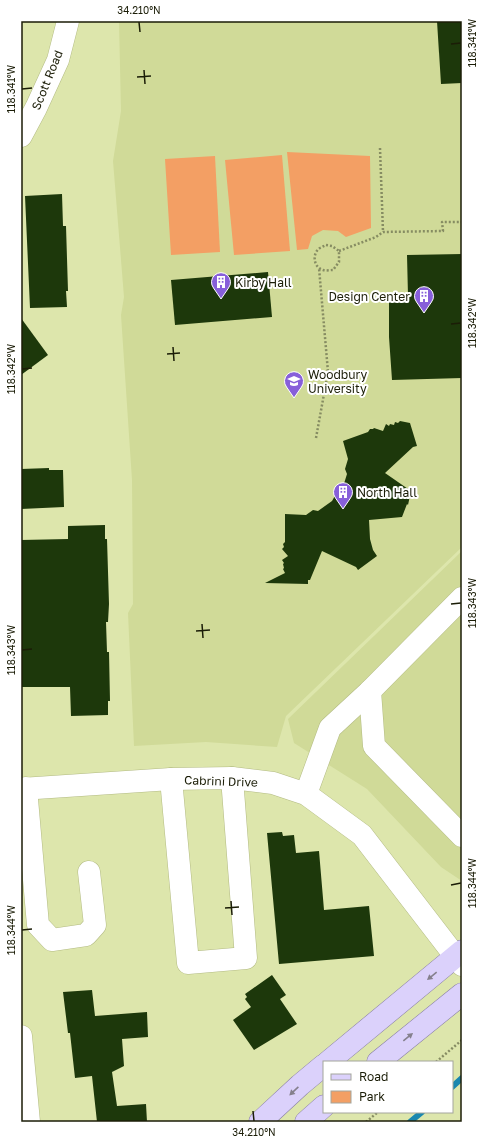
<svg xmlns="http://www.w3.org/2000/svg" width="483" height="1143" font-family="'Golos Text',sans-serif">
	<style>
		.built { fill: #d0da98 }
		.green { fill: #f39f64 }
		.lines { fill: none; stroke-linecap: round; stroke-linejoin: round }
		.stream { stroke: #1a87af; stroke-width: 6 }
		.building { fill: #1d380b }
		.minor-casing { stroke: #b3bb83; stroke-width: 23 }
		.major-casing { stroke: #887ea4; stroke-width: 23 }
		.path { stroke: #868c62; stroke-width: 2.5; stroke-dasharray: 2 2; stroke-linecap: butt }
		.minor { stroke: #fff; stroke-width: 22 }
		.major { stroke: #dbd1fb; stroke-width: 22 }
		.oneway { fill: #85808d }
		.ticks { fill: none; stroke: #1b1d07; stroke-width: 1.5 }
		.labels { text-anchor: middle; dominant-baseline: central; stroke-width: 4; stroke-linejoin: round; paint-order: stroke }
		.street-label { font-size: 12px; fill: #1b1d07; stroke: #fff }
		.poi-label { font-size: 12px; fill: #1b1d07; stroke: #fff; text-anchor: start }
		.neatline { fill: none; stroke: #1b1d07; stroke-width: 1.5 }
		.ticks-label { font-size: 10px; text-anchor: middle; fill: #1b1d07 }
	</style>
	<rect width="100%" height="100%" fill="#dde6ac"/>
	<g class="built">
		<polygon points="119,21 462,21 462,547 286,716 277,747 206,742 134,746 128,613 133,604 132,480 121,315 124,297 113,161 121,111"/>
		<polygon points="462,551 462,881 441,867 367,789 294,743 288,719"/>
	</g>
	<g class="green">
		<polygon points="287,152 370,156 371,228 346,237 338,231 323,230 312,236 308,249 297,250"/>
		<polygon points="282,155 290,251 234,255 225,160"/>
		<polygon points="215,156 220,252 171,255 165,159"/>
	</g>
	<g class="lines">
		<g class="stream">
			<polyline points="452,1087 462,1078"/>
			<polyline points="410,1122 422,1112"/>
		</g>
	</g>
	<g class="building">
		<polygon points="437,21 462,21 462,83 441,84"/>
		<polygon points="62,194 63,226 66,226 68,291 66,291 67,307 30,308 25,196"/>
		<polygon points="462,254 462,378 392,380 389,337 389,297 408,296 407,255"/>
		<polygon points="268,272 272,317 175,325 171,280"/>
		<polygon points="21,318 48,355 21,375"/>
		<polygon points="400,421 410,423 417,446 413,447 385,473 411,491 408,505 407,504 402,517 369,520 370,539 373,550 377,556 358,570 356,567 322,551 310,580 308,580 308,584 265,583 285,573 283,569 284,568 283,564 284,563 282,560 288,556 282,549 284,547 283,544 285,542 285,514 306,515 313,510 318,511 332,501 336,494 342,490 347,474 345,469 348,459 343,441 368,432 370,429 373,429 374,428 383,431 386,424 389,426 390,424 394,425 395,422 398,423"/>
		<polygon points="49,468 49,470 63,470 64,507 21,509 21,469"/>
		<polygon points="105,525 105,539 107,539 109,604 108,622 106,622 107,652 109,652 110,701 108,701 108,715 71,716 70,687 21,687 21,540 68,539 68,526"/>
		<polygon points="282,832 283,836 294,835 296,853 319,851 324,910 369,906 374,956 279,964 267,833"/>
		<polygon points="272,975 286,995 280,999 297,1024 254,1050 233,1020 251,1007 245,999 247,997 245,994"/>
		<polygon points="92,990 95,1016 147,1012 148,1037 122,1039 124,1066 112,1072 117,1106 146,1104 147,1122 97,1122 92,1076 75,1078 70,1033 68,1033 63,992"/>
	</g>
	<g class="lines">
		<defs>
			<g id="minor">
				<polyline points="21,136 36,108 58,60 68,21"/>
				<polyline points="370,691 374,746 462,836"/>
				<polyline points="171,779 188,963 246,958 232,778"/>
				<polyline points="26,788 38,925 52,940 86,935 95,925 89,872"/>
				<polyline points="21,789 171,779 232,778 273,783 306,794 362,835 462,965"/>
				<polyline points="306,794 330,728 370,691 462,598"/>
				<polyline points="21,1036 29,1122"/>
			</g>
			<g id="major">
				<polyline points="328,1062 462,951"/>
				<polyline points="378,1062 462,994"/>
				<polyline points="260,1122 300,1085 324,1065"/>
				<polyline points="306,1122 324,1106"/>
			</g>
		</defs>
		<use href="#minor" class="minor-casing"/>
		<use href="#major" class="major-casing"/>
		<g class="path">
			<polyline points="380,148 383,232"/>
			<path d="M326,245L332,246L339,251V262L333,270C330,270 326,271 323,270C313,267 312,253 320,248C322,247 324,246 326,245Z"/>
			<polyline points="339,251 376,237 383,232 443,231 442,222 462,222"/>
			<polyline points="316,438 328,372 319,268"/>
			<polyline points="436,1062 462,1040"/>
			<polyline points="366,1122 378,1112"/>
		</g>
		<use href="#minor" class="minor"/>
		<use href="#major" class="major"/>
	</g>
	<defs><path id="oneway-solid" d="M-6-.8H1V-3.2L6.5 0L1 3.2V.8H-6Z"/></defs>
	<g class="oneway">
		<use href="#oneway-solid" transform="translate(432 976) rotate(141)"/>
		<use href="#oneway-solid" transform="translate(408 1037) rotate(-39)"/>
		<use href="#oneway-solid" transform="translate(294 1091) rotate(137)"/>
	</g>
	<path class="ticks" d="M139,22L140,32M451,44L461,43M144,70L145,84M137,77L151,76M22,89L32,88M451,324L461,323M173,347L174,361M167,354L180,353M22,369L32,368M451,604L461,603M202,624L203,638M196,631L210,630M22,650L32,649M451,885L461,883M231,901L232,915M225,908L239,907M22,930L32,929M253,1111L254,1121"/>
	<defs>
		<symbol id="building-pin" viewBox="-11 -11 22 30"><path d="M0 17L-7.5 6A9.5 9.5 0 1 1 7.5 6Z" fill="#875fda" stroke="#fff"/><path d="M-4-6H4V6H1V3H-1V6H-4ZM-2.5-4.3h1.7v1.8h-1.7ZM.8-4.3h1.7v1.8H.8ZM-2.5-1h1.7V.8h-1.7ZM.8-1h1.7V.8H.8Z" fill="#fff"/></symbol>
		<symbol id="university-pin" viewBox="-11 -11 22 30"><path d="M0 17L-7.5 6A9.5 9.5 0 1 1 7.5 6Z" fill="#875fda" stroke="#fff"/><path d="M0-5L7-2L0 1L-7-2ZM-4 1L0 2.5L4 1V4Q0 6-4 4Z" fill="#fff"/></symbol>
	</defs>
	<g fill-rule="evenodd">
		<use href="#building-pin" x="210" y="271" width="22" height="30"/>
		<use href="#building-pin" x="413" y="285" width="22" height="30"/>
		<use href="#university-pin" x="283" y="370" width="22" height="30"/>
		<use href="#building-pin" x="332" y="481" width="22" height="30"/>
	</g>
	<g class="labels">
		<g class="street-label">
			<text transform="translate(47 80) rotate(-68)">Scott Road</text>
			<text transform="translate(221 781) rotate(2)">Cabrini Drive</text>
		</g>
		<g class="poi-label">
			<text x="235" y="282">Kirby Hall</text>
			<text x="410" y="296" text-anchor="end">Design Center</text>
			<text x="308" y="374">Woodbury<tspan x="308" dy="14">University</tspan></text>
			<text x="357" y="492">North Hall</text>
		</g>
	</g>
	<rect width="483" height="1143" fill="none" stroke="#ffffff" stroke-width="44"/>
	<rect x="323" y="1061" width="130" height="52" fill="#ffffff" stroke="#a4a59c"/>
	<rect x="331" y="1074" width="20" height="6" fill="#dbd1fb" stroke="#a4a59c"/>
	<text x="359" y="1081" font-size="12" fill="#1b1d07">Road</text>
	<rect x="331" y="1091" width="20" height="12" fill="#f39f64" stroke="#a4a59c"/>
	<text x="359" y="1101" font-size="12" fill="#1b1d07">Park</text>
	<rect x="22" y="22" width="439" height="1099" class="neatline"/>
	<g class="ticks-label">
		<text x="139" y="14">34.210°N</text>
		<text transform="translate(472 43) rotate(-90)" y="4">118.341°W</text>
		<text transform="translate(11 89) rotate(-90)" y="4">118.341°W</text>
		<text transform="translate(472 323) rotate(-90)" y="4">118.342°W</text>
		<text transform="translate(11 369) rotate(-90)" y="4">118.342°W</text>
		<text transform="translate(472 603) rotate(-90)" y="4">118.343°W</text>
		<text transform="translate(11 650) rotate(-90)" y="4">118.343°W</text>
		<text transform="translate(472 883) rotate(-90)" y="4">118.344°W</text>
		<text transform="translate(11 930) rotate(-90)" y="4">118.344°W</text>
		<text x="254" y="1136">34.210°N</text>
	</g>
</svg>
